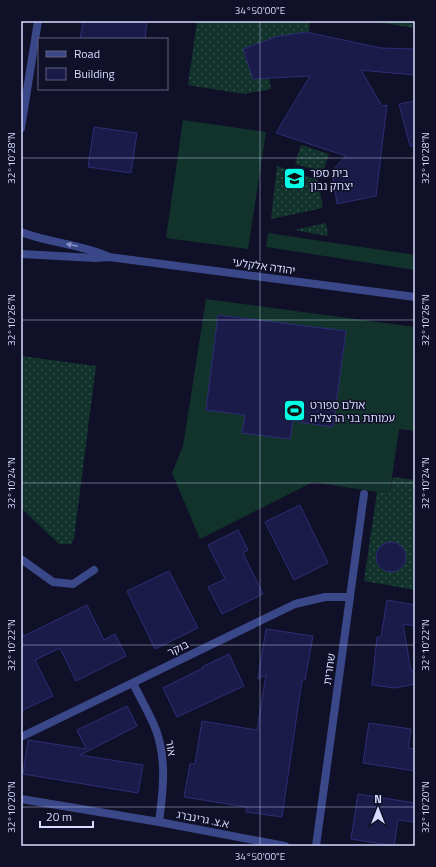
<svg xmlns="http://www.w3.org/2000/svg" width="436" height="867" font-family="'Titillium Web','Noto Sans Hebrew',sans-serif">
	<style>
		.grass { fill: url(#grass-dots) }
		.garden { fill: #12332b }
		.building { fill: #1b1b4a; stroke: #2d2d76 }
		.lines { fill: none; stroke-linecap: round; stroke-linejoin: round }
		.service { stroke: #3a4788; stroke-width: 8 }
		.minor { stroke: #3a4788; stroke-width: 8 }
		.oneway { fill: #8891c4 }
		.ticks { fill: none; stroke: #d7dbff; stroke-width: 1; stroke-opacity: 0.45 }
		.labels { text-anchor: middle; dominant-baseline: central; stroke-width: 3; stroke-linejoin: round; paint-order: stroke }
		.poi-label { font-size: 11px; fill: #d7dbff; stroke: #101029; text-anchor: start }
		.street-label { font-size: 11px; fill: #d7dbff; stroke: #101029 }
		.neatline { fill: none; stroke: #d7dbff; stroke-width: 1.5 }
		.ticks-label { font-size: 10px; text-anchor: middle; fill: #d7dbff }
	</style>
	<defs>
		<pattern id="grass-dots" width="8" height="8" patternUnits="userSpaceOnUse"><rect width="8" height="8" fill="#12332b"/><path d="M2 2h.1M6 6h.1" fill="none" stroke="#34504b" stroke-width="1.8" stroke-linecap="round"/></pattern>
	</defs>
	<rect width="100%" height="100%" fill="#101029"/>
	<g class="grass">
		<polygon points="197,21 310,21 309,32 306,32 275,37 243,49 253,79 269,78 271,89 244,94 188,85"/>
		<polygon points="369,21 415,21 415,28"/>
		<polygon points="301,145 329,154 323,172 295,164"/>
		<polygon points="277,166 318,180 323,208 271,219"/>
		<polygon points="326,223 328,236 294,230"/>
		<polygon points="21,356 96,366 74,538 71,544 59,544 21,508"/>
		<polygon points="393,477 415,480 415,590 364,581 377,492 390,491"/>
	</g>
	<g class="garden">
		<polygon points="183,120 266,132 248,249 166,238"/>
		<polygon points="268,233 415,255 415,270 266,247"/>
		<polygon points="206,299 415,327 415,431 399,429 390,491 377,492 313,482 200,539 172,473 183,446"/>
	</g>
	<g class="building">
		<polygon points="83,21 147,21 145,39 80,39"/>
		<polygon points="306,32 381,48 415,49 415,75 392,73 391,72 391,73 361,70 382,106 387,105 376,196 337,204 332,171 346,156 276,133 310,76 253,79 243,49 275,37"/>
		<polygon points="415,101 415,146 410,146 399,104"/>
		<polygon points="94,127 137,133 131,173 88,167"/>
		<polygon points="218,315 346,331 333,427 293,421 290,439 242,433 245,415 206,410"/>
		<polygon points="300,505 328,563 294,580 265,522"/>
		<polygon points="238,530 248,550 243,553 263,594 222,614 208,587 225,579 208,545"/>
		<circle cx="391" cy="557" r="15"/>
		<polygon points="169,571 198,628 155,649 127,591"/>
		<polygon points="387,600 415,605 415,626 403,624 411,671 415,670 415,684 395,688 372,685 377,637 381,637"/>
		<polygon points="87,605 104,640 115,634 126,656 76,681 60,648 35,660 53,696 21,711 21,631 24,636"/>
		<polygon points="266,629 313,636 305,680 302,680 282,817 246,812 247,807 184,797 190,764 195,764 202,721 257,730 266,675 258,679"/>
		<polygon points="229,654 244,686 177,717 163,688 203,668 202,667"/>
		<polygon points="127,706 137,726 80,755 143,765 138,793 23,774 28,740 86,749 77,730"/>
		<polygon points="369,723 411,729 408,748 415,749 415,771 363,763"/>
		<polygon points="358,794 415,803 415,822 398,820 394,846 351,839"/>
	</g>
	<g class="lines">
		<polyline class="service" points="21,559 53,582 73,584 94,570"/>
		<g class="minor">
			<polyline points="21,128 38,21"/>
			<path d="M21,232C49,243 79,244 107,256"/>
			<polyline points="21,254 95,258 109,257 415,297"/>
			<path d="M133,683C140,698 150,714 156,730C167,760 163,792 159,822"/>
			<polyline points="21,737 295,604 325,597 350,597"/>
			<polyline points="21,799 159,822 285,846"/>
			<polyline points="316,846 364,494"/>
		</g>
	</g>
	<defs><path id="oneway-solid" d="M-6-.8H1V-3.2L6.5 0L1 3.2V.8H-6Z"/></defs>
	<use class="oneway" href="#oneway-solid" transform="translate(72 245) rotate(-168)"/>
	<path class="ticks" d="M260,21V846M21,158H415M21,320H415M21,483H415M21,645H415M21,807H415"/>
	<defs>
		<symbol id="school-square" viewBox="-11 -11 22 22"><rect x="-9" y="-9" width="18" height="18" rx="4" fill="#03ffe6" stroke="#101029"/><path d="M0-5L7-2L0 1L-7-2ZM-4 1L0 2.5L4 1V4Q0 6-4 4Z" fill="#111"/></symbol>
		<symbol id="stadium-square" viewBox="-11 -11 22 22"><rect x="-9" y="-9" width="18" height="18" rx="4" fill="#03ffe6" stroke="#101029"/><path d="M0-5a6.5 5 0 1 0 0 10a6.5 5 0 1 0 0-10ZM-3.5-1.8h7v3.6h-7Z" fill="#111"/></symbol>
	</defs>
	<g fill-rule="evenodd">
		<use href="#school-square" x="282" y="166" width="25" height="25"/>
		<use href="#stadium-square" x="282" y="398" width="25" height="25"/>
	</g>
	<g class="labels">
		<g class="poi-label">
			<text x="310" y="173">בית ספר<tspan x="310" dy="13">יצחק נבון</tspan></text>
			<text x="310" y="405">אולם ספורט<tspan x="310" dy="13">עמותת בני הרצליה</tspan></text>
		</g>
		<g class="street-label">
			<text transform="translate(264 266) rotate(8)">יהודה אלקלעי</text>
			<text transform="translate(178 648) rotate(-26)">בוקר</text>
			<text transform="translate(329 669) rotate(-82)">שחרית</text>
			<text transform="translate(171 748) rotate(80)">אור</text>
			<text transform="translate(203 819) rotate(11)">א.צ. גרינברג</text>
		</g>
	</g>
	<rect width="436" height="867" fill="none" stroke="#101029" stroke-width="44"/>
	<rect x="38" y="38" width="130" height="52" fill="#101029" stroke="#60617f"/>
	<rect x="46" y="51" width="20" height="6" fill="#3a4788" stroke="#60617f"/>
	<text x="74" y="58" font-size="12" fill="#d7dbff">Road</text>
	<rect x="46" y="68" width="20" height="12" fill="#1b1b4a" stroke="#60617f"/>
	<text x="74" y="78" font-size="12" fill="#d7dbff">Building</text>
	<g transform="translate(378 809)" stroke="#101029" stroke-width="3" paint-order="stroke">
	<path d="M0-3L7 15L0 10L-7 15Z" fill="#d7dbff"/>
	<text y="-6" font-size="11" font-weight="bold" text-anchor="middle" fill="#d7dbff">N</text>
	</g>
	<path d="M40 821v6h53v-6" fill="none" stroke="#d7dbff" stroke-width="2"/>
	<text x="46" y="821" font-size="12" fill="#d7dbff" stroke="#101029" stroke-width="3" paint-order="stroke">20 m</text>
	<rect x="22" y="22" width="392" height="823" class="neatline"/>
	<g class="ticks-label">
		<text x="260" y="14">34°50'00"E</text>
		<text transform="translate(11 158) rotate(-90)" y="4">32°10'28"N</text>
		<text transform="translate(425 158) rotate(-90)" y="4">32°10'28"N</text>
		<text transform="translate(11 320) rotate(-90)" y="4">32°10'26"N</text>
		<text transform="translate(425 320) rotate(-90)" y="4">32°10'26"N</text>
		<text transform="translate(11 483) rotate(-90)" y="4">32°10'24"N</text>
		<text transform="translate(425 483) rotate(-90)" y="4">32°10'24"N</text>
		<text transform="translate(11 645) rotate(-90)" y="4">32°10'22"N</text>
		<text transform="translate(425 645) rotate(-90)" y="4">32°10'22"N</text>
		<text transform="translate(11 807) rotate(-90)" y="4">32°10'20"N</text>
		<text transform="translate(425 807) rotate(-90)" y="4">32°10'20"N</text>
		<text x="260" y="860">34°50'00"E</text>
	</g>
</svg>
